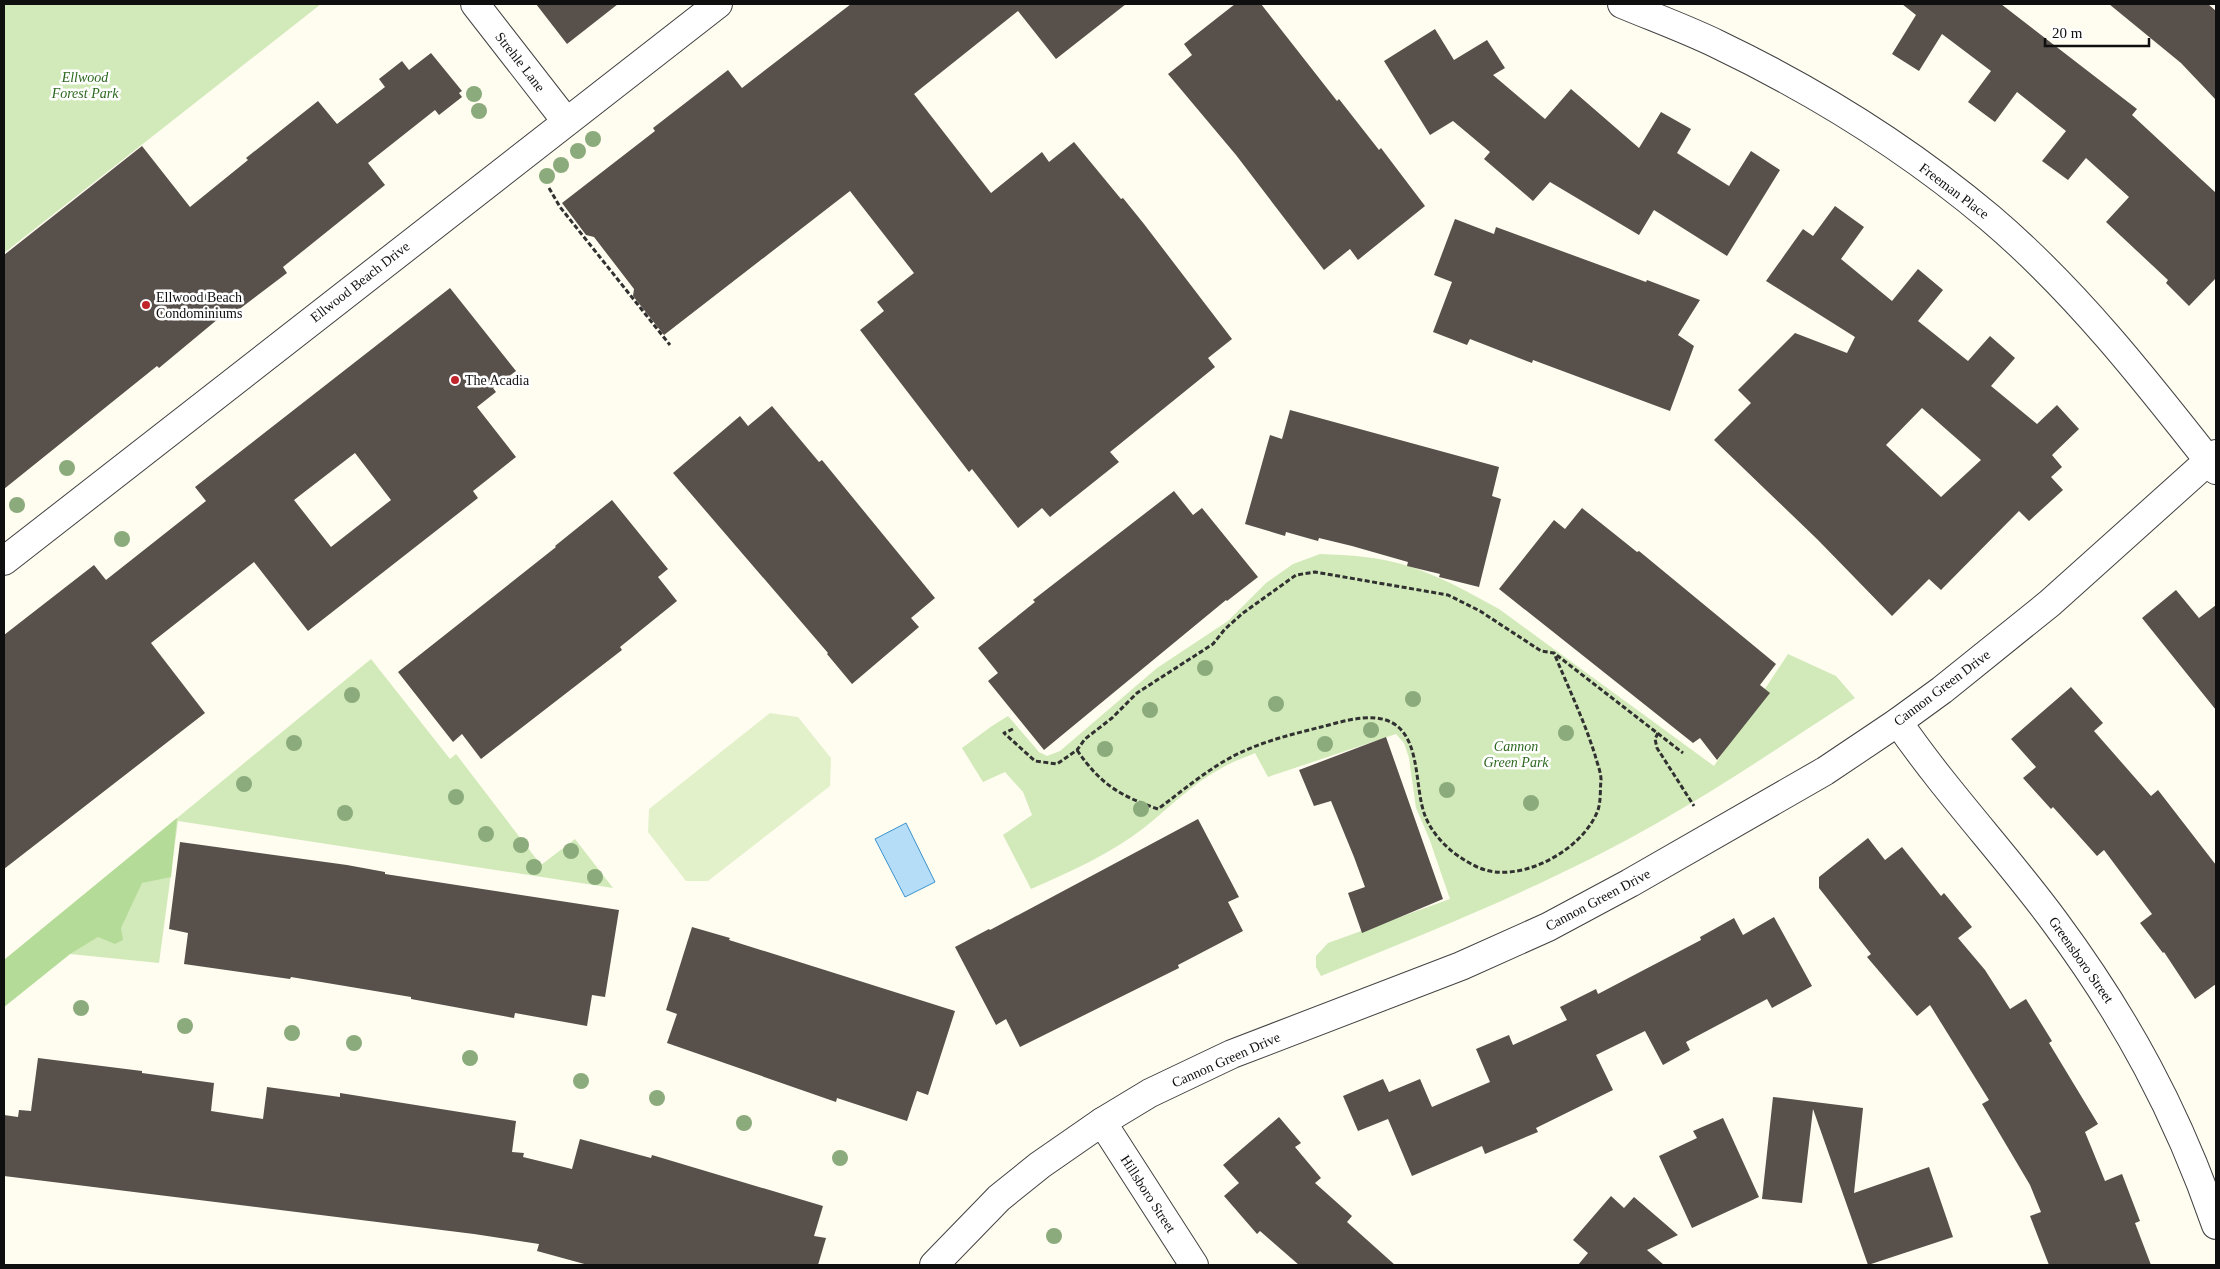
<svg xmlns="http://www.w3.org/2000/svg" width="2220" height="1269" font-family="'Times New Roman',serif">
	<style>
		.green { fill: #d2eab9 }
		.forest { fill: #b5db99 }
		.pitch { fill: #e3f1cb }
		.water { fill: #b5ddf7; stroke: #3b92ce }
		.building { fill: #58504b; fill-rule: evenodd }
		.lines { fill: none; stroke-linecap: round; stroke-linejoin: round }
		.minor-casing { stroke: #424242; stroke-width: 30 }
		.path { stroke: #313131; stroke-width: 3; stroke-dasharray: 5 2.5; stroke-linecap: butt }
		.minor { stroke: #fff; stroke-width: 28 }
		.tree { fill: #8bab7c }
		.poi-dot { fill: #c0252a; stroke: #fff; stroke-width: 2 }
		.labels { text-anchor: middle; dominant-baseline: central; stroke-width: 5; stroke-linejoin: round; paint-order: stroke }
		.street-label { font-size: 14px; fill: #0f0f0f; stroke: #fff }
		.park-label { font-size: 14px; font-style: italic; fill: #2c681e; stroke: #fff }
		.poi-label { font-size: 14px; fill: #0f0f0f; stroke: #fff; text-anchor: start }
	</style>
	<rect width="100%" height="100%" fill="#fffcf0"/>
	<g class="green">
		<polygon points="4,4 321,4 4,253"/>
		<path d="M1320,554C1349,555 1381,557 1408,566C1440,576 1470,593 1499,609L1714,766L1788,654L1836,676L1855,698C1790,740 1726,784 1659,822C1551,884 1436,929 1321,976L1316,967V956L1328,943L1450,899L1429,838L1416,808L1409,758L1404,743L1396,734L1268,777L1255,753C1244,758 1231,762 1220,769C1192,784 1170,807 1145,827C1112,853 1070,872 1031,889L1003,835L1032,815L1023,792L1005,772L983,782L962,748L992,726L1008,716L1039,752L1047,756L1060,751L1157,668L1228,621L1266,583L1293,564Z"/>
		<polygon points="371,659 450,759 456,754 541,865 575,839 613,888 178,821 159,963 70,954 4,1007 4,960"/>
	</g>
	<polygon class="forest" points="177,818 171,877 142,883 121,928 123,940 115,944 98,937 70,954 4,1007 4,960"/>
	<polygon class="pitch" points="770,713 798,717 831,758 830,786 708,881 686,881 648,832 649,809"/>
	<polygon class="water" points="906,823 935,882 905,897 875,839"/>
	<g class="building">
		<polygon points="536,4 618,4 567,44"/>
		<polygon points="851,4 1126,4 1056,59 1018,11 914,94 991,193 1042,152 1049,162 1074,142 1121,199 1123,198 1144,224 1232,339 1208,358 1215,367 1110,452 1119,462 1050,517 1042,508 1018,528 972,469 969,472 860,330 884,311 877,302 914,273 850,191 664,335 633,296 634,289 594,237 586,235 562,203 655,131 653,128 728,70 742,88"/>
		<polygon points="1235,4 1261,4 1337,101 1339,99 1379,150 1381,148 1425,206 1358,260 1350,249 1324,270 1236,155 1168,74 1192,55 1184,44"/>
		<polygon points="1902,4 2001,4 2137,109 2132,115 2216,193 2216,278 2189,306 2166,283 2168,280 2106,222 2129,197 2086,158 2068,180 2042,161 2066,131 2017,92 1995,122 1968,102 1991,71 1942,34 1919,71 1892,54 1916,15"/>
		<polygon points="2109,4 2208,4 2216,11 2216,100 2181,63"/>
		<polygon points="1435,29 1454,60 1487,40 1505,68 1493,75 1545,119 1571,89 1639,148 1661,112 1691,129 1677,153 1729,186 1751,151 1780,170 1727,256 1654,210 1639,235 1550,182 1533,201 1484,159 1490,152 1453,121 1430,135 1384,61"/>
		<polygon points="431,53 462,91 459,93 462,97 439,115 435,110 368,163 385,185 283,267 287,273 233,314 230,309 159,368 157,366 4,489 4,255 142,146 190,207 248,160 246,158 318,101 337,124 385,87 379,79 402,61 409,70"/>
		<path d="M1835,206L1864,227L1841,259L1892,301L1918,269L1943,290L1918,321L1968,361L1990,336L2015,358L1991,386L2037,424L2057,405L2079,429L2052,455L2062,467L2051,477L2063,490L2029,521L2019,511L1941,590L1929,579L1892,616L1817,539L1714,440L1751,403L1738,390L1795,333L1847,353L1855,337L1766,281L1803,229L1813,236ZM1922,408L1981,460L1941,497L1886,445Z"/>
		<polygon points="1455,219 1494,234 1496,227 1646,282 1647,280 1700,300 1678,335 1694,346 1670,411 1533,360 1532,363 1470,339 1467,345 1433,332 1452,282 1434,275"/>
		<path d="M450,288L516,371L493,388L496,392L477,407L516,457L473,491L478,498L308,631L254,562L151,643L205,713L4,869V635L94,565L106,580L206,501L195,487ZM355,453L391,500L331,547L294,500Z"/>
		<polygon points="772,406 819,462 822,460 935,598 911,618 919,627 852,684 827,654 828,653 673,473 740,416 748,426"/>
		<polygon points="1290,410 1499,467 1492,496 1501,499 1479,587 1439,577 1440,574 1407,566 1408,562 1352,546 1319,538 1318,541 1286,532 1285,536 1245,524 1270,435 1282,439"/>
		<polygon points="1174,491 1193,515 1202,508 1258,577 1227,601 1226,600 1044,750 988,681 998,673 978,648 1035,602 1033,600"/>
		<polygon points="612,500 668,569 658,577 677,601 620,647 622,650 481,759 462,734 453,742 398,672 556,547 555,546"/>
		<polygon points="1582,508 1637,552 1639,551 1776,664 1760,685 1770,693 1717,760 1700,738 1693,743 1499,589 1554,520 1565,529"/>
		<polygon points="2176,590 2199,618 2216,605 2216,710 2142,618"/>
		<polygon points="2071,687 2103,723 2094,731 2151,796 2158,790 2216,865 2216,984 2195,999 2164,952 2163,953 2140,923 2152,914 2104,850 2097,856 2053,807 2051,809 2023,778 2036,767 2011,739"/>
		<polygon points="1386,737 1443,899 1362,933 1348,893 1365,887 1354,857 1331,801 1314,806 1299,770"/>
		<polygon points="1198,819 1239,897 1228,902 1243,931 1178,965 1179,968 1020,1047 1006,1019 996,1025 955,947 989,929 990,930"/>
		<polygon points="1868,838 1885,860 1902,847 1941,896 1944,893 1972,927 1958,938 1985,970 2010,1009 2026,999 2052,1041 2049,1043 2098,1124 2085,1132 2105,1181 2122,1174 2140,1221 2135,1223 2151,1265 2049,1265 2030,1216 2041,1212 2030,1185 1982,1104 1989,1100 1930,1005 1917,1016 1867,957 1871,954 1819,888 1819,877"/>
		<polygon points="180,842 347,865 385,872 385,874 619,910 605,997 592,995 587,1026 515,1013 514,1018 411,999 411,997 291,977 290,979 184,964 188,933 169,929"/>
		<polygon points="1774,917 1812,986 1772,1008 1767,999 1686,1042 1690,1050 1663,1065 1645,1031 1596,1055 1613,1090 1536,1128 1538,1132 1485,1154 1482,1146 1412,1176 1388,1119 1358,1131 1343,1096 1383,1079 1389,1092 1420,1079 1432,1107 1490,1082 1476,1049 1509,1035 1513,1045 1567,1020 1560,1007 1596,989 1598,994 1701,940 1700,937 1734,918 1743,935"/>
		<polygon points="692,927 730,938 729,940 955,1011 928,1095 917,1091 907,1121 837,1098 836,1102 667,1043 677,1014 666,1010"/>
		<polygon points="38,1058 142,1071 142,1073 214,1083 211,1111 263,1119 267,1087 340,1097 340,1093 516,1121 512,1152 524,1153 523,1157 572,1169 580,1139 651,1158 652,1155 823,1206 814,1236 826,1238 818,1265 588,1265 537,1251 539,1244 474,1234 4,1176 4,1115 18,1117 19,1110 31,1111"/>
		<polygon points="1773,1097 1863,1108 1854,1193 1929,1167 1953,1237 1868,1265 1813,1109 1802,1203 1762,1199"/>
		<polygon points="1279,1117 1301,1143 1295,1147 1321,1178 1315,1183 1352,1216 1347,1222 1395,1265 1299,1265 1260,1231 1257,1234 1224,1196 1239,1183 1223,1165"/>
		<polygon points="1723,1118 1759,1197 1692,1228 1659,1156 1697,1138 1693,1131"/>
		<polygon points="1611,1196 1624,1208 1634,1197 1678,1235 1647,1250 1664,1265 1578,1265 1588,1253 1573,1240"/>
	</g>
	<g class="lines">
		<defs>
			<g id="minor">
				<polyline points="475,4 566,121"/>
				<path d="M1622,4C1653,17 1686,29 1717,44C1815,91 1907,148 1990,218C2076,291 2147,382 2216,470"/>
				<polyline points="4,561 718,4"/>
				<path d="M1898,722C1946,792 2005,854 2055,922C2126,1018 2177,1112 2216,1225"/>
				<polyline points="1102,1122 1194,1265"/>
				<polyline points="934,1265 999,1198 1040,1165 1102,1122 1150,1093 1232,1054 1461,966 1548,927 1630,883 1825,771 1898,722 1942,690 2050,603 2216,454"/>
			</g>
		</defs>
		<use href="#minor" class="minor-casing"/>
		<g class="path">
			<polyline points="549,188 560,207 670,345"/>
			<polyline points="1013,729 1004,733 1035,761 1057,764 1077,750 1085,739 1112,718 1137,693 1213,644 1225,629 1243,613 1296,575 1315,572 1448,595 1480,611 1541,651 1554,653 1683,753"/>
			<polyline points="1658,733 1655,739 1657,748 1694,806"/>
			<path d="M1077,750C1100,784 1120,796 1158,809C1181,792 1203,773 1228,759C1256,743 1289,735 1321,727C1337,723 1359,716 1376,718C1425,723 1412,787 1426,818C1432,832 1442,843 1454,853C1467,862 1479,870 1495,872C1533,876 1584,847 1598,810C1601,801 1600,789 1601,780C1601,772 1597,763 1595,755C1584,720 1568,687 1554,653"/>
		</g>
		<use href="#minor" class="minor"/>
	</g>
	<g class="tree">
		<circle cx="474" cy="94" r="8"/>
		<circle cx="479" cy="111" r="8"/>
		<circle cx="593" cy="139" r="8"/>
		<circle cx="578" cy="151" r="8"/>
		<circle cx="561" cy="165" r="8"/>
		<circle cx="547" cy="176" r="8"/>
		<circle cx="67" cy="468" r="8"/>
		<circle cx="17" cy="505" r="8"/>
		<circle cx="122" cy="539" r="8"/>
		<circle cx="1205" cy="668" r="8"/>
		<circle cx="352" cy="695" r="8"/>
		<circle cx="1413" cy="699" r="8"/>
		<circle cx="1276" cy="704" r="8"/>
		<circle cx="1150" cy="710" r="8"/>
		<circle cx="1371" cy="730" r="8"/>
		<circle cx="1566" cy="733" r="8"/>
		<circle cx="294" cy="743" r="8"/>
		<circle cx="1325" cy="744" r="8"/>
		<circle cx="1105" cy="749" r="8"/>
		<circle cx="244" cy="784" r="8"/>
		<circle cx="1447" cy="790" r="8"/>
		<circle cx="456" cy="797" r="8"/>
		<circle cx="1531" cy="803" r="8"/>
		<circle cx="1141" cy="809" r="8"/>
		<circle cx="345" cy="813" r="8"/>
		<circle cx="486" cy="834" r="8"/>
		<circle cx="521" cy="845" r="8"/>
		<circle cx="571" cy="851" r="8"/>
		<circle cx="534" cy="867" r="8"/>
		<circle cx="595" cy="877" r="8"/>
		<circle cx="81" cy="1008" r="8"/>
		<circle cx="185" cy="1026" r="8"/>
		<circle cx="292" cy="1033" r="8"/>
		<circle cx="354" cy="1043" r="8"/>
		<circle cx="470" cy="1058" r="8"/>
		<circle cx="581" cy="1081" r="8"/>
		<circle cx="657" cy="1098" r="8"/>
		<circle cx="744" cy="1123" r="8"/>
		<circle cx="840" cy="1158" r="8"/>
		<circle cx="1054" cy="1236" r="8"/>
	</g>
	<g class="poi-dot">
		<circle cx="146" cy="305" r="5"/>
		<circle cx="455" cy="380" r="5"/>
	</g>
	<g class="labels">
		<g class="street-label">
			<text transform="translate(520 62) rotate(52)">Strehle Lane</text>
			<text transform="translate(1954 191) rotate(37)">Freeman Place</text>
			<text transform="translate(360 282) rotate(-38)">Ellwood Beach Drive</text>
			<text transform="translate(1942 688) rotate(-37)">Cannon Green Drive</text>
			<text transform="translate(1598 900) rotate(-28)">Cannon Green Drive</text>
			<text transform="translate(2081 960) rotate(55)">Greensboro Street</text>
			<text transform="translate(1226 1060) rotate(-24)">Cannon Green Drive</text>
			<text transform="translate(1148 1194) rotate(57)">Hillsboro Street</text>
		</g>
		<g class="park-label">
			<text x="85" y="77">Ellwood<tspan x="85" dy="16">Forest Park</tspan></text>
			<text x="1516" y="746">Cannon<tspan x="1516" dy="16">Green Park</tspan></text>
		</g>
		<g class="poi-label">
			<text x="156" y="297">Ellwood Beach<tspan x="156" dy="16">Condominiums</tspan></text>
			<text x="465" y="380">The Acadia</text>
		</g>
	</g>
	<rect width="2220" height="1269" fill="none" stroke="#0f0f0f" stroke-width="10"/>
	<path d="M2045 38v8h104v-8" fill="none" stroke="#0f0f0f" stroke-width="2.5"/>
	<text x="2052" y="38" font-size="15" fill="#0f0f0f" stroke="#ffffff" stroke-width="4" paint-order="stroke">20 m</text>
</svg>
